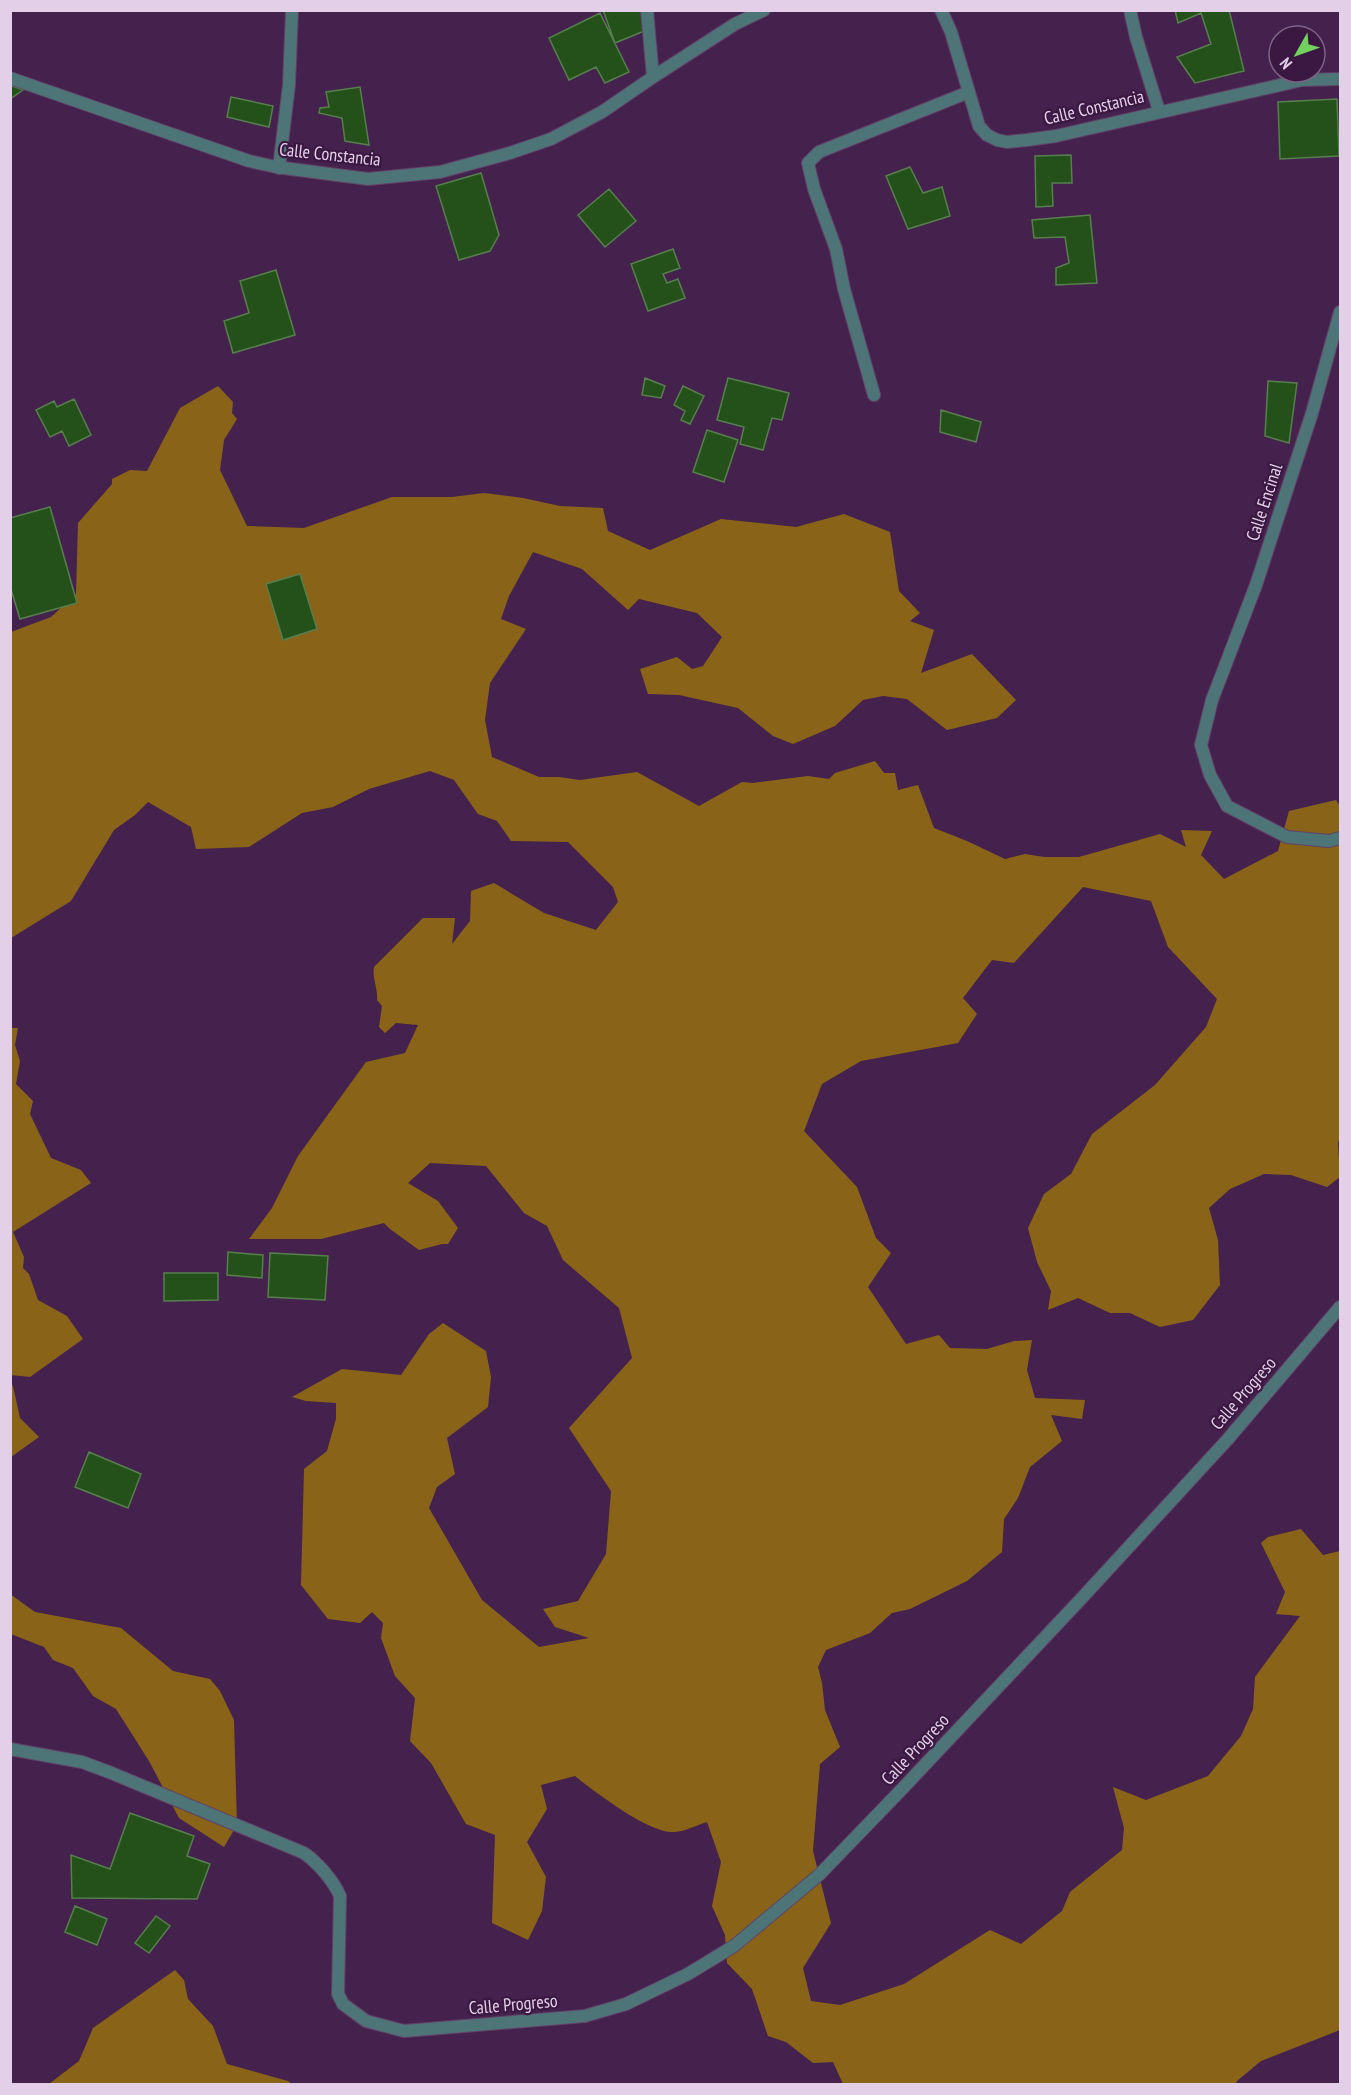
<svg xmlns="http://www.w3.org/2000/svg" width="1351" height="2095" font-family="'PT Sans Narrow',sans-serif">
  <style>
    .forest { fill: #896418 }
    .building { fill: #245119; stroke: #577f4e; stroke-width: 1.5 }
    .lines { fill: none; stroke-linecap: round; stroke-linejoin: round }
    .minor-casing { stroke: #624169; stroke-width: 14 }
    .minor { stroke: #4d7577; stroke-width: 12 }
    .labels { text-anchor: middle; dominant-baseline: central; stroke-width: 4.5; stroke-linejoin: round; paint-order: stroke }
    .street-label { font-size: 18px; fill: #e4cfe9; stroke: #3a1842 }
  </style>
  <rect width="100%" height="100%" fill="#45224d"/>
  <path class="forest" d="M218 386 233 402 232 413 237 419 224 440 220 470 247 526 304 528 392 497H452L484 493 523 498 560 506 603 508 608 531 650 550 721 519 796 527 844 514 890 532 899 591 920 613 910 621 934 630 921 673 972 654 1016 700 997 718 947 730 907 699 883 696 863 700 835 726 793 744 773 736 738 708 679 695 648 694 640 669 677 657 692 669 703 666 722 637 697 613 639 599 628 610 582 569 533 552 509 596 501 619 526 629 490 683 485 720 492 757 539 777H559L580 780 637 772 699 806 742 782 753 783 808 776 829 779 835 773 875 761 884 773H895L898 790 918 785 934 828 967 841 1005 859 1025 854 1044 857H1079L1160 834 1186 847 1181 830 1212 831 1201 855 1224 879 1278 851 1289 811 1336 800 1340 806V1137L1338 1143 1340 1177 1327 1187 1291 1175 1264 1174 1230 1189 1209 1208 1218 1240 1220 1285 1193 1320 1160 1327 1130 1313H1110L1078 1298 1048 1310 1051 1291 1037 1262 1028 1228 1044 1194 1071 1174 1092 1134 1155 1085 1206 1027 1217 999 1168 947 1151 901 1083 887 1014 963 992 960 963 998 977 1014 958 1043 861 1061 822 1084 804 1131 857 1187 876 1238 891 1253 868 1287 906 1344 939 1335 950 1348 987 1349 1014 1341 1032 1340 1027 1370 1035 1398 1085 1400 1082 1419 1051 1415 1062 1441 1030 1467 1018 1498 1004 1519 1002 1552 967 1581 910 1609 892 1613 870 1633 826 1650 818 1667 822 1683 825 1710 840 1747 820 1764 813 1851 831 1923 803 1968 811 2001 840 2005 904 1984 990 1930 1021 1944 1062 1911 1070 1892 1122 1850 1124 1828 1113 1787 1146 1800 1208 1776 1241 1736 1253 1709 1255 1677 1300 1616 1276 1614 1285 1592 1261 1543 1268 1537 1301 1529 1323 1555 1340 1551V2030L1261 2061 1237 2081 1236 2084H843L833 2062 813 2063 786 2042 768 2036 752 1989 727 1963 725 1935 712 1906 721 1862 707 1822C697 1825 682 1833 671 1832 646 1831 595 1792 575 1776L541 1785 547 1809 527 1842 546 1877 542 1911 528 1940 492 1923 495 1835 466 1824 431 1763 410 1741 415 1698 395 1676 381 1638 383 1623 372 1612 360 1623 328 1619 301 1585 304 1469 327 1451 336 1419V1403L306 1401 292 1397 342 1369 401 1375 429 1334 443 1323 486 1351 491 1377 488 1407 447 1438 455 1474 437 1487 429 1508 482 1600 539 1647 589 1638 555 1627 543 1609 578 1601 606 1554 611 1491 569 1428 632 1358 619 1308 563 1260 547 1226 524 1213 486 1166 430 1163 408 1183 438 1201 458 1228 448 1244H442L419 1250 390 1229 384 1223 321 1239H249L272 1208 298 1156 366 1062 405 1053 418 1025 396 1023 385 1033 379 1027 382 1006 377 1000C378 988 372 978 374 967L423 918H455L452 944 470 921 471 891 494 883 544 913 596 930 618 902 613 887 568 842 511 841 497 821 478 814 454 780 430 771 369 789 333 807 302 813 249 847 196 849 191 827 148 802 135 815 114 830 71 901 11 938V969V632L51 617 76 594 78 523 112 484V479L130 470 147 471 180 408Z
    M11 1028H18L15 1045 20 1061 16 1084 33 1101 30 1114 51 1158 81 1170 91 1183 13 1232 24 1257 23 1268 29 1274 38 1300 67 1316 83 1339 30 1377 11 1375Z
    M10 1383 13 1386 20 1418 39 1437 11 1457Z
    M10 1594 35 1612 121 1628 173 1671 210 1679 220 1691 234 1720 237 1825 224 1847 179 1818 149 1761 116 1709 93 1696 73 1668 53 1660 44 1647 11 1634Z
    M175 1970 184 1980 188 1999 213 2026 227 2064 288 2081 292 2084H49L79 2061 93 2028Z"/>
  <path class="building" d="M603 10H642L649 29 615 43Z
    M1175 10H1229L1244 71 1195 83 1177 57 1211 44 1201 13 1178 23Z
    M600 13 629 72 605 83 596 67 569 80 549 38Z
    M10 85 23 90 10 99Z
    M360 87 369 145 345 141 342 118 319 113 320 108 329 107 326 92Z
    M231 97 273 106 269 127 227 117Z
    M1337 99 1339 156 1280 159 1278 102Z
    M1071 155 1072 183H1052L1053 206 1036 207 1035 156Z
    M910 167 923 193 942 187 950 216 908 229 886 176Z
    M481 173 499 235 490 251 459 260 436 186Z
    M609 189 636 221 605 247 578 215Z
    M1090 215 1097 283 1056 285V268L1069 263 1065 237 1034 238 1032 220Z
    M673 249 680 268 663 274 667 283 678 279 685 298 648 311 631 264Z
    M276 270 295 335 233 353 224 321 249 313 240 281Z
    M645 378 665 386 661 398 642 395Z
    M728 378 789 393 782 420 772 418 763 450 740 444 744 427 717 420Z
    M1268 381 1297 383 1289 443 1265 436Z
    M683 386 704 396 690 424 681 420 685 411 674 405Z
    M74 399 91 435 69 446 62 431 50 437 36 410 54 401 57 407Z
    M941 410 981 422 976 442 940 432Z
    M707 430 738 440 724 482 693 472Z
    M50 507 77 603 20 619 10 586V518Z
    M300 574 317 629 283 640 266 584Z
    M228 1252 263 1255 262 1278 227 1275Z
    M270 1253 328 1256 325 1300 268 1297Z
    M164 1273H218V1300L164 1301Z
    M89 1452 141 1474 128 1508 75 1487Z
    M130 1813 194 1836 187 1856 210 1864 197 1899 72 1898 71 1855 110 1869Z
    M75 1906 107 1919 97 1945 65 1932Z
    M156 1916 170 1926 149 1953 135 1943Z"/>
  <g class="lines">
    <g class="minor-casing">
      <path id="minor" d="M647 10 653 77
        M941 10 951 32 979 126 987 135 997 140 1007 142 1027 140 1056 136 1302 80 1340 79
        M1130 10 1136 37 1159 111
        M10 78 249 161 276 167 368 179 440 172 510 153 551 139 602 112 653 77 735 24 764 10
        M279 168 289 85 292 10
        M1340 312 1312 413 1256 585 1212 700 1201 745 1210 775 1227 806 1287 837 1329 841 1340 838
        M874 395 844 289 836 249 814 189 808 163 819 152 969 92
        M10 1749 82 1762 109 1772 304 1853C318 1863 333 1880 340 1896L338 1994 343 2004 366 2021 404 2031 585 2016 626 2004 688 1974 734 1946 819 1875 903 1788 1080 1600 1228 1439 1340 1307"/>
    </g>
    <use href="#minor" class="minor"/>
  </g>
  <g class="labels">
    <g class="street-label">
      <text transform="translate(1094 107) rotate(-13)">Calle Constancia</text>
      <text transform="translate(330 154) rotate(6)">Calle Constancia</text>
      <text transform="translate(1264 502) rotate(-72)">Calle Encinal</text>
      <text transform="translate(1243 1393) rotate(-49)">Calle Progreso</text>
      <text transform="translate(915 1749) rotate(-47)">Calle Progreso</text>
      <text transform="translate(513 2004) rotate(-5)">Calle Progreso</text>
    </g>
  </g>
  <rect width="1351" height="2095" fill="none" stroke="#e4cfe9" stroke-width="24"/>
  <g transform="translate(1297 54) rotate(230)"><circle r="28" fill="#3a1842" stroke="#7e6185" stroke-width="1.5"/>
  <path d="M0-4.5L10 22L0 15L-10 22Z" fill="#73d25d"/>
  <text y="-9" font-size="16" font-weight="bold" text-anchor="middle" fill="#e4cfe9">N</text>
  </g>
</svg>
